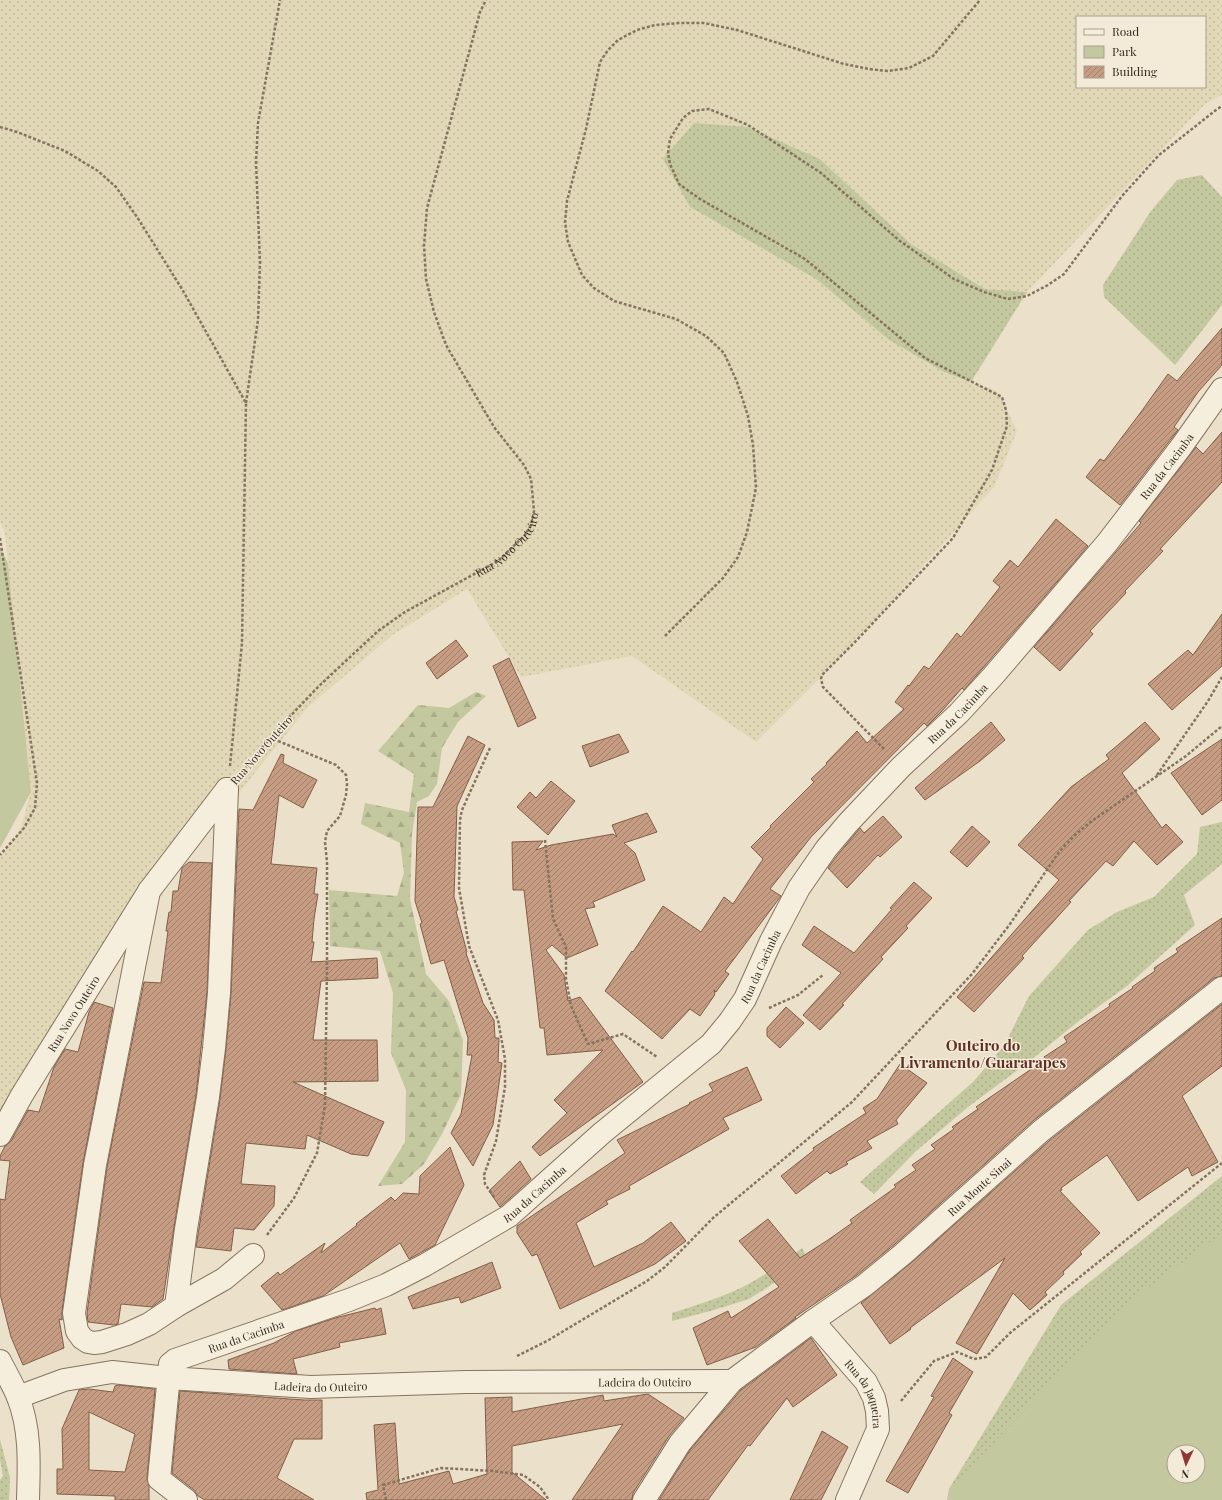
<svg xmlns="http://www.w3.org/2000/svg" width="1222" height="1500" font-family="'Playfair Display',serif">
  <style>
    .farmland { fill: url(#farmland-dots); fill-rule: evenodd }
    .grass { fill: url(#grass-dots); fill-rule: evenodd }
    .forest { fill: url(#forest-firs) }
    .green { fill: #c4c89e; fill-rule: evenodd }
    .building { fill: url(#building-hatch); stroke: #835e47; fill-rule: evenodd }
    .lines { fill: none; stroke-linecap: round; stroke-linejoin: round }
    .street-casing { stroke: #86735f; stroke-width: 24 }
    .path { stroke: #86735f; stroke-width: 2.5; stroke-dasharray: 3 2; stroke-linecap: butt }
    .street { stroke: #f6eedc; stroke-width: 22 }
    .labels { text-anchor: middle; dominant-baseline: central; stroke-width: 3; stroke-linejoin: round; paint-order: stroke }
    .street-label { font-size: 11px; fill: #382c22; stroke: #f3ebd8 }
    .district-label { font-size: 15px; font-weight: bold; fill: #613025; stroke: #f3ebd8 }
  </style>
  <defs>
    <pattern id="farmland-dots" width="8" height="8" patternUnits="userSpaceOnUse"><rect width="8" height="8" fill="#e0d8b7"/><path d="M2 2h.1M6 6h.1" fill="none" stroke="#c1ba9d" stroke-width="1.8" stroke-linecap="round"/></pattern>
    <pattern id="grass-dots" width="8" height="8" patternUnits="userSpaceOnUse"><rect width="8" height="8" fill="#c4c89e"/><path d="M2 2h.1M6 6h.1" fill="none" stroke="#a9ac88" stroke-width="1.8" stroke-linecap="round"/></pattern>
    <pattern id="forest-firs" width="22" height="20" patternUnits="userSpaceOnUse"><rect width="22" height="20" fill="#c4c89e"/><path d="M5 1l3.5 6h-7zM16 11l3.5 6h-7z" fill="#a9ac88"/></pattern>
    <pattern id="building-hatch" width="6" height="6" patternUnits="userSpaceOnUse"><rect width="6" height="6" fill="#c69d83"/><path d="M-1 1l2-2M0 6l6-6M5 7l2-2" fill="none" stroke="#a2806b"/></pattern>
  </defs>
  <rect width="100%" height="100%" fill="#ebe0c9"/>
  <path class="farmland" d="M0 0H1222V95L1205 104 1027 292 985 289 911 244 820 159 764 134 690 207 816 279 889 340 944 372 997 391 1017 431 994 487 844 654 756 742 632 656 521 677 467 589 394 634 308 707 142 913 0 1134V857L20 831 31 792 5 533 0 521ZM1077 17H1205V87H1077Z"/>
  <path class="grass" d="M694 123 748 127 820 159 911 244 985 289 1027 292 971 382 944 372 889 340 816 279 690 207 663 159Z
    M1202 175 1222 197V305L1175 365 1104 297 1103 285 1151 211 1177 180Z
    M1222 822V864L1184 895 1195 925 1127 986 1080 1020 1031 1060 968 1107 915 1152 874 1194 860 1182 973 1082 1004 1046 1029 996 1088 930 1117 912 1154 897 1197 854 1200 827Z
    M1222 1176V1500H947L949 1489 1061 1305ZM1174 1452H1198V1476H1174Z
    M802 1248 809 1261 749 1299 714 1310 672 1321V1313C693 1306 714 1300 734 1291 759 1280 780 1264 802 1248Z
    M0 1439 10 1478 9 1500H0V1480L3 1476 0 1459Z"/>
  <path class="forest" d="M476 692 486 696 458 722 442 748 437 784 429 796 417 802 412 834 410 899 426 974 449 1001 463 1040 461 1094 442 1134 424 1164 402 1184 378 1186 405 1142 406 1090 391 1053 393 993 380 951 330 946 329 890 397 896 404 873 400 843 361 824 365 803 409 812 414 774 378 751 418 705 449 708Z"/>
  <path class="green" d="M0 547 8 563 31 792 0 848Z
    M1222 1233V1500H949V1489L1130 1301ZM1174 1452H1198V1476H1174Z"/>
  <path class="building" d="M1222 328V365L1198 392 1174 427 1178 430 1120 505 1086 477 1100 459 1104 461 1141 412 1168 374 1177 381Z
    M1222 432V482L1160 549 1163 551 1125 591 1126 593 1090 631 1093 634 1060 671 1034 647 1141 523 1139 521 1196 447 1203 454Z
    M1056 519 1088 546 964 690 962 688 942 711 927 726 924 723 811 837 770 889 781 896 725 971 729 974 716 992 714 990 715 993 714 996 700 1016 690 1009 662 1039 605 991 632 951 633 952 663 906 701 932 724 897 733 904 763 859 751 847 771 827 770 826 814 782 811 779 827 764 826 763 857 731 867 743 904 709 895 702 908 685 909 686 924 666 929 669 957 633 961 637 1000 587 993 581 1010 560 1018 567Z
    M1222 614V666L1172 710 1148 684 1188 650 1193 655Z
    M456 640 468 656 437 679 426 663Z
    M509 658 536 718 518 727 493 666Z
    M991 722 1005 740 980 761 925 800 915 788Z
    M1145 722 1160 739 1122 773 1162 828 1166 824 1183 842 1157 865 1134 841 1113 866 1106 861 1069 901 1071 902 1022 956 1024 958 974 1012 957 997 1059 880 1018 845 1071 787 1109 759 1106 755Z
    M619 734 629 752 590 767 582 746Z
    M468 736 485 745 457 806 454 897 458 910 456 911 467 952 466 953 483 1003 494 1020 495 1038H499L498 1062 502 1063 493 1125 473 1166 451 1133 461 1114 472 1055H467L468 1038 444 960 431 964 420 924 422 923 415 901 418 807H433Z
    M1222 739V800L1202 815 1171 773Z
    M281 754 284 755 283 763 317 780 303 808 279 795 271 864 317 868 314 894H318L314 919 312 942H314L311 962 377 958 378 978 321 981 313 1040H377L378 1081 293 1082 384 1122 368 1156 351 1154 307 1135 305 1149 246 1143 241 1184 275 1186 274 1206 254 1230 234 1228 231 1251 196 1247 220 1099 226 1049 231 994 239 809 253 810Z
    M551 781 575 801 548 835 517 807 530 792 536 798Z
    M647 813 657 832 624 843 635 853 645 880 593 902 595 907 585 909 598 945 567 958 552 945 546 950 564 975 568 1001 580 997 643 1082 540 1156 532 1147 567 1113 554 1100 603 1050 547 1055 544 1028H540L524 890H513L512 842 543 841 536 850 551 845 613 834 617 837 612 825Z
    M883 816 902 837 880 857 878 855 847 888 828 868 836 857 860 828 864 833Z
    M972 826 990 842 967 867 950 852Z
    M189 862 212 863 207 992 196 1095 174 1227 163 1299 152 1307 121 1304 118 1324 114 1325 88 1322 87 1313 107 1167 144 982 161 983 168 931H166L169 912H171L173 891H178L182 868Z
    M914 882 932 898 906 926 908 928 881 957 883 959 842 1004 844 1005 820 1030 803 1015 841 973 802 945 814 926 854 953 892 909 890 908Z
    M1222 918V976L1214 978 1033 1121 895 1244 857 1275 795 1317 796 1318 756 1347 707 1365 693 1328 728 1311 731 1318 779 1287 739 1241 768 1219 800 1258 828 1240 852 1223 850 1220 896 1187 894 1185 916 1170 912 1165 935 1149 931 1145 954 1129 952 1127 978 1109 976 1107 1046 1059 1044 1057 1067 1042 1064 1037 1110 1006 1109 1004 1133 988 1132 987 1155 971 1154 968 1178 952 1176 949Z
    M94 1002 113 1008 83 1163 62 1311V1320L59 1319 64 1348 23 1365 11 1337 0 1294V1199L5 1200 10 1161 0 1160V1156L5 1146 11 1141 28 1110 39 1112 54 1067 65 1049 78 1052 89 1012Z
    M1222 1004V1066L1182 1096 1218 1162 1192 1176 1188 1167 1138 1201 1107 1155 1061 1188 1062 1190 1060 1191 1100 1233 1080 1252 1082 1254 1063 1272 1064 1274 1045 1292 1047 1295 1030 1310 1013 1293 977 1354 956 1343 1005 1258 910 1328 911 1329 890 1344 861 1303 911 1263 1049 1141Z
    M786 1007 804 1023 780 1048 767 1036V1028Z
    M900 1064 927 1083 896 1120 898 1124 867 1141 872 1148 846 1162 848 1164 830 1174 827 1171 796 1194 781 1176 814 1150 813 1148 866 1113 863 1108 877 1099Z
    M747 1067 762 1100 723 1118 729 1129 629 1186 630 1189 606 1201 608 1204 576 1223 594 1267 643 1243 671 1222 686 1241 655 1264 560 1309 537 1254 532 1256 517 1233V1226L625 1153 617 1140 690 1104 689 1103 713 1091 709 1084Z
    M450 1147 464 1185 435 1245 409 1259 400 1243 323 1296 282 1310 261 1286 278 1272 280 1275 325 1243 321 1253 357 1225 356 1224 391 1197 395 1201 403 1193 419 1194 420 1176Z
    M520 1161 531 1179 500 1207 489 1191Z
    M492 1262 501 1288 461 1303 459 1297 413 1309 408 1297Z
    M375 1308 376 1310 381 1308 386 1334 339 1343 340 1347 293 1359 297 1374 229 1369 228 1360 274 1343 296 1331 335 1318Z
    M811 1338 837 1375 793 1407 787 1398 750 1446 748 1445 708 1500H659L690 1450 741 1390Z
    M953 1358 973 1372 949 1413 952 1415 908 1493 886 1481 934 1397 931 1396Z
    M119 1385 155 1389 147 1478 149 1486V1500H115V1496L57 1494V1469H63L62 1429 79 1390 89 1389 113 1392 115 1386ZM89 1412 135 1434 125 1472 89 1470Z
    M180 1391 304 1400H322V1439H294L277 1478 314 1500H205L198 1496 194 1490 172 1473Z
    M648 1394 684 1418 669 1436 633 1493 632 1500H572L623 1424 512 1446V1472L546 1500H367L366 1493 378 1490 374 1425 395 1423 399 1484 449 1471 453 1484 487 1474 485 1398 512 1397V1412L603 1395 604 1401Z
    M822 1431 848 1447 821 1500H790Z"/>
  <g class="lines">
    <g class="street-casing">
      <g id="street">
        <path d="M149 891 95 1165 74 1313 77 1331 82 1338 88 1342 94 1343 102 1342 127 1334 149 1324 176 1306 224 1279 253 1255"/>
        <path id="s2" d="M0 1135 22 1095 149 891 227 789"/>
        <path d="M176 1306 186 1229 208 1097 214 1048 219 993 227 789"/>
        <path id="s3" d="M813 1321 866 1382 874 1398 877 1411 878 1429 847 1500"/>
        <path d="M0 1361C6 1373 13 1385 18 1397 31 1430 29 1465 28 1500"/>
        <path id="s4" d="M18 1397 64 1380 112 1372 168 1378 311 1387 466 1382 732 1381"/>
        <path id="s5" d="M186 1500 159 1479 170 1364 175 1360 349 1300 386 1285 425 1265 509 1216 602 1133 711 1044 730 1021 745 999 771 941 799 888 826 849 848 823 901 767 959 713 993 676 1107 543 1181 447 1222 389"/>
        <path id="s6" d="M644 1500 680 1443 732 1381 813 1321 865 1285 903 1254 1041 1131 1222 988"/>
      </g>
    </g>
    <g class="path">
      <path d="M0 127 17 132 65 151 98 171 116 187 137 217 182 289 246 403 242 643 230 766"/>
      <path d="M246 403 258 320 260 263 256 162 258 123 280 0"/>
      <path d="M0 538 37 783 35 808 24 828 0 855"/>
      <path d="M665 636 723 578 738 557 747 532 756 488 753 445 748 416 737 382 724 353 706 336 676 319 614 301 594 288 582 275 568 242 565 222 567 201 586 129 600 62 608 50 618 40 637 30 655 25 679 23H704L737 30 844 64 869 69 888 71 909 68 933 56 980 0"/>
      <path d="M490 748 462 810 460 820 459 888 469 946 498 1020 505 1059V1087L496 1141 484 1175 485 1184 494 1197"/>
      <path d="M884 749 823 687 821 679 822 675 855 642 953 538 992 470 1007 426 1006 410 1002 397 925 358 805 259 700 199 679 184 670 164 668 153 670 139 683 118 692 111 709 109 748 125 821 173 900 241 954 279 984 292 1008 299 1027 296 1048 285 1064 274 1122 196 1159 155 1216 110 1222 106"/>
      <path id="s1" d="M243 771 276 731 319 686 378 631 405 612 498 561 525 535 531 525 534 511 531 479 524 465 494 427 446 345 434 312 426 279 424 246 427 208 480 12 486 0"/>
      <path d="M1157 775 1208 701 1222 677"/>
      <path d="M545 840 553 919 566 947V979L571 1006 588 1044 623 1034 657 1057"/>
      <path d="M769 1008 798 995 823 975"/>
      <path d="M267 1235 294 1198 317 1153 325 1105 327 968V862L325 842 327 831 340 816 346 795 347 784 346 775 336 765 271 738"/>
      <path d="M517 1356 547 1341 647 1281 665 1267 713 1218 852 1102 972 974 1010 924 1059 852 1075 835 1089 823 1186 756 1222 726"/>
      <path d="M901 1401 934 1361 957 1352 974 1359 986 1357 1010 1333 1222 1163"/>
      <path d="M386 1500 383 1485 441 1468 493 1471 523 1475 540 1487 549 1500"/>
    </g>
    <use href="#street" class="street"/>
  </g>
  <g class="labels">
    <g class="street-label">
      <text stroke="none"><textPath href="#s5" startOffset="1527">Rua da Cacimba</textPath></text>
      <text stroke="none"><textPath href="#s1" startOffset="352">Rua Novo Outeiro</textPath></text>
      <text stroke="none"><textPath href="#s5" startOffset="1203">Rua da Cacimba</textPath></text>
      <text transform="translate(261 750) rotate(-49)">Rua Novo Outeiro</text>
      <text stroke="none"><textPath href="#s5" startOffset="879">Rua da Cacimba</textPath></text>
      <text stroke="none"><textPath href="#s2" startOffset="142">Rua Novo Outeiro</textPath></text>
      <text stroke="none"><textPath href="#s6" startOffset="463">Rua Monte Sinai</textPath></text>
      <text stroke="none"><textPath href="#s5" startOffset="555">Rua da Cacimba</textPath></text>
      <text stroke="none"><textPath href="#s5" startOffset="231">Rua da Cacimba</textPath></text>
      <text stroke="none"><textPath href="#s4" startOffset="631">Ladeira do Outeiro</textPath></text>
      <text stroke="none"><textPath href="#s4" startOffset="307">Ladeira do Outeiro</textPath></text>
      <text stroke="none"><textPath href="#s3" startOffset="91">Rua da Jaqueira</textPath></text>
    </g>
    <g class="district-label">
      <text x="983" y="1045">Outeiro do<tspan x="983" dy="17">Livramento/Guararapes</tspan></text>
    </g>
  </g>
  <rect x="1076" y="16" width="130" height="72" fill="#f3ebd8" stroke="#a89f8f"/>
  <rect x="1084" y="29" width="20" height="6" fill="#f6eedc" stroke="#a89f8f"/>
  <text x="1112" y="36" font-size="12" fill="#382c22">Road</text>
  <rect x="1084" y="46" width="20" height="12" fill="#c4c89e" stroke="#a89f8f"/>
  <text x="1112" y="56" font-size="12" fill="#382c22">Park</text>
  <rect x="1084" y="66" width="20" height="12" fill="url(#building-hatch)" stroke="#a89f8f"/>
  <text x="1112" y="76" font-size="12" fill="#382c22">Building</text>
  <g transform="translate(1186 1464) rotate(184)"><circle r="19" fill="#f3ebd8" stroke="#a89f8f"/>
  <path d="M0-3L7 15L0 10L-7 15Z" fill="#903538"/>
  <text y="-6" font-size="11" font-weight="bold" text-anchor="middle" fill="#382c22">N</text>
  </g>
</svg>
